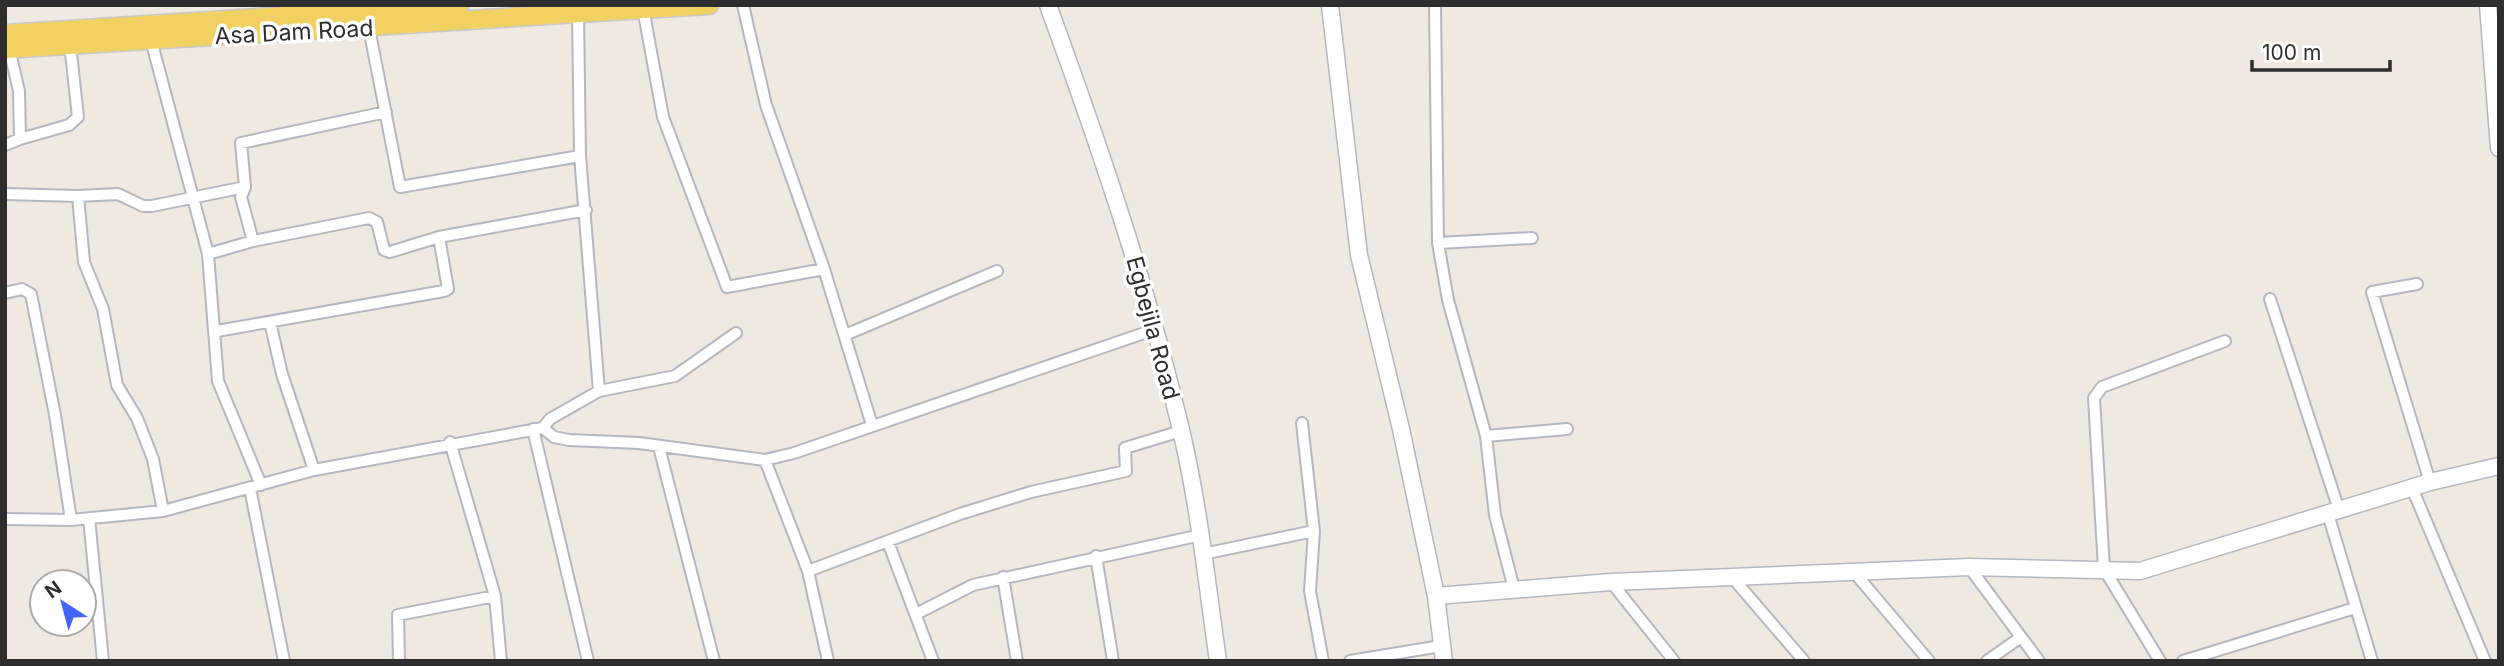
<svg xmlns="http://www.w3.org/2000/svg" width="2504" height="666" font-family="Inter,sans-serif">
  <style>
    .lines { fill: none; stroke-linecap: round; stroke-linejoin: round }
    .street-casing { stroke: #b4b7c1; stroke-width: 14 }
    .secondary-casing { stroke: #b4b7c1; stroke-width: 19 }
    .primary-casing { stroke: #c9c9c9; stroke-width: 21 }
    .street { stroke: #fff; stroke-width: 10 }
    .secondary { stroke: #fff; stroke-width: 16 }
    .primary { stroke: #f2d163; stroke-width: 18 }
    .labels { text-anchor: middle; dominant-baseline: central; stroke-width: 7; stroke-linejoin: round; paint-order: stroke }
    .street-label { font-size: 23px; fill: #2e2e2e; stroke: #fff }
  </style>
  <rect width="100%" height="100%" fill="#efe9e1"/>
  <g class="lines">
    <g class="street-casing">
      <path id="street" d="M743 5 766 105 824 269 872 425
        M1435 5 1438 243 1448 300 1486 436 1495 515 1514 589
        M643 8 663 117 727 287 824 269
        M369 28 400 187 580 156
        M151 40 208 254 218 381 261 485
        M20 139 69 125 78 117 70 44
        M5 145 20 139 19 91 9 48
        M5 194 78 196 118 194 143 206H152L245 187
        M78 196 84 262 103 309 117 385 137 418 153 459 163 511
        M253 241 241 197 245 187 241 143 386 112
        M1438 243 1532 238
        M208 254 253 241 369 218 377 222 384 250 390 252 439 237 586 210
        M2417 284 2372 292 2430 482
        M5 293 22 289 31 294 55 415 71 520
        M2270 299 2339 510
        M270 322 282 374 314 470
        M217 331 444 291 448 289 439 237
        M845 335 997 271
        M599 391 675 376 736 333
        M1302 423 1314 531 1310 591 1323 661
        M543 428 550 419 599 391 580 156 578 14
        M533 429 588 661
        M1486 436 1567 429
        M450 442 495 596 501 661
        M659 447 714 661
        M765 460 808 571 828 661
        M250 488 284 661
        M2412 488 2485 661
        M2328 514 2372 661
        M89 518 103 661
        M5 519 71 520 163 511 314 470 543 428 554 437 569 440 639 443 765 460 794 453 1153 330
        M888 542 933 661
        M1203 554 1314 531
        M1096 556 1113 661
        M1969 567 2039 661
        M808 571 960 514 1031 492 1126 471 1125 448 1181 431
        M1854 572 1929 661
        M1003 577 1017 661
        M1732 577 1804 661
        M1611 582 1674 661
        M916 614 973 585 1201 535
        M399 661 398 615 495 596
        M1350 661 1441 646
        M1987 661 2021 637
        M2160 661 2104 569 2094 398 2102 387 2225 341
        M2183 661 2355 608"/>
    </g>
    <g class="secondary-casing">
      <path id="secondary" d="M1048 5C1099 145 1147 285 1181 430 1199 506 1207 584 1218 661
        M1330 5 1359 255 1401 429 1436 596 1444 661
        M2488 5 2499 148
        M1436 596 1611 582 1969 567 2140 571 2430 482 2499 466"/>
    </g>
    <g class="primary-casing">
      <path id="primary" d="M5 34 459 5
        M5 49 709 5"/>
    </g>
    <use href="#street" class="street"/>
    <use href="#secondary" class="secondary"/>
    <use href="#primary" class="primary"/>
  </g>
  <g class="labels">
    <g class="street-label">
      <text transform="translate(294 32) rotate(-3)">Asa Dam Road</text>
      <text transform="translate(1153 328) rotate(75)">Egbejila Road</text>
    </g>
  </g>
  <rect width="2504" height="666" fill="none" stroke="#2e2e2e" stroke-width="14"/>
  <g transform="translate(63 603) rotate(324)"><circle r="33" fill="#ffffff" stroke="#ababab" stroke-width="2"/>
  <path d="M0-5L12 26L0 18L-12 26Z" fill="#4264fb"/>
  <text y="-10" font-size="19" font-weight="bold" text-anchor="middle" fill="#2e2e2e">N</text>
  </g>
  <path d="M2252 60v10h138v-10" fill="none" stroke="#2e2e2e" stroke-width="3.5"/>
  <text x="2262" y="60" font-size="21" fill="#2e2e2e" stroke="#ffffff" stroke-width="5" paint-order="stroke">100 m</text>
</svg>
